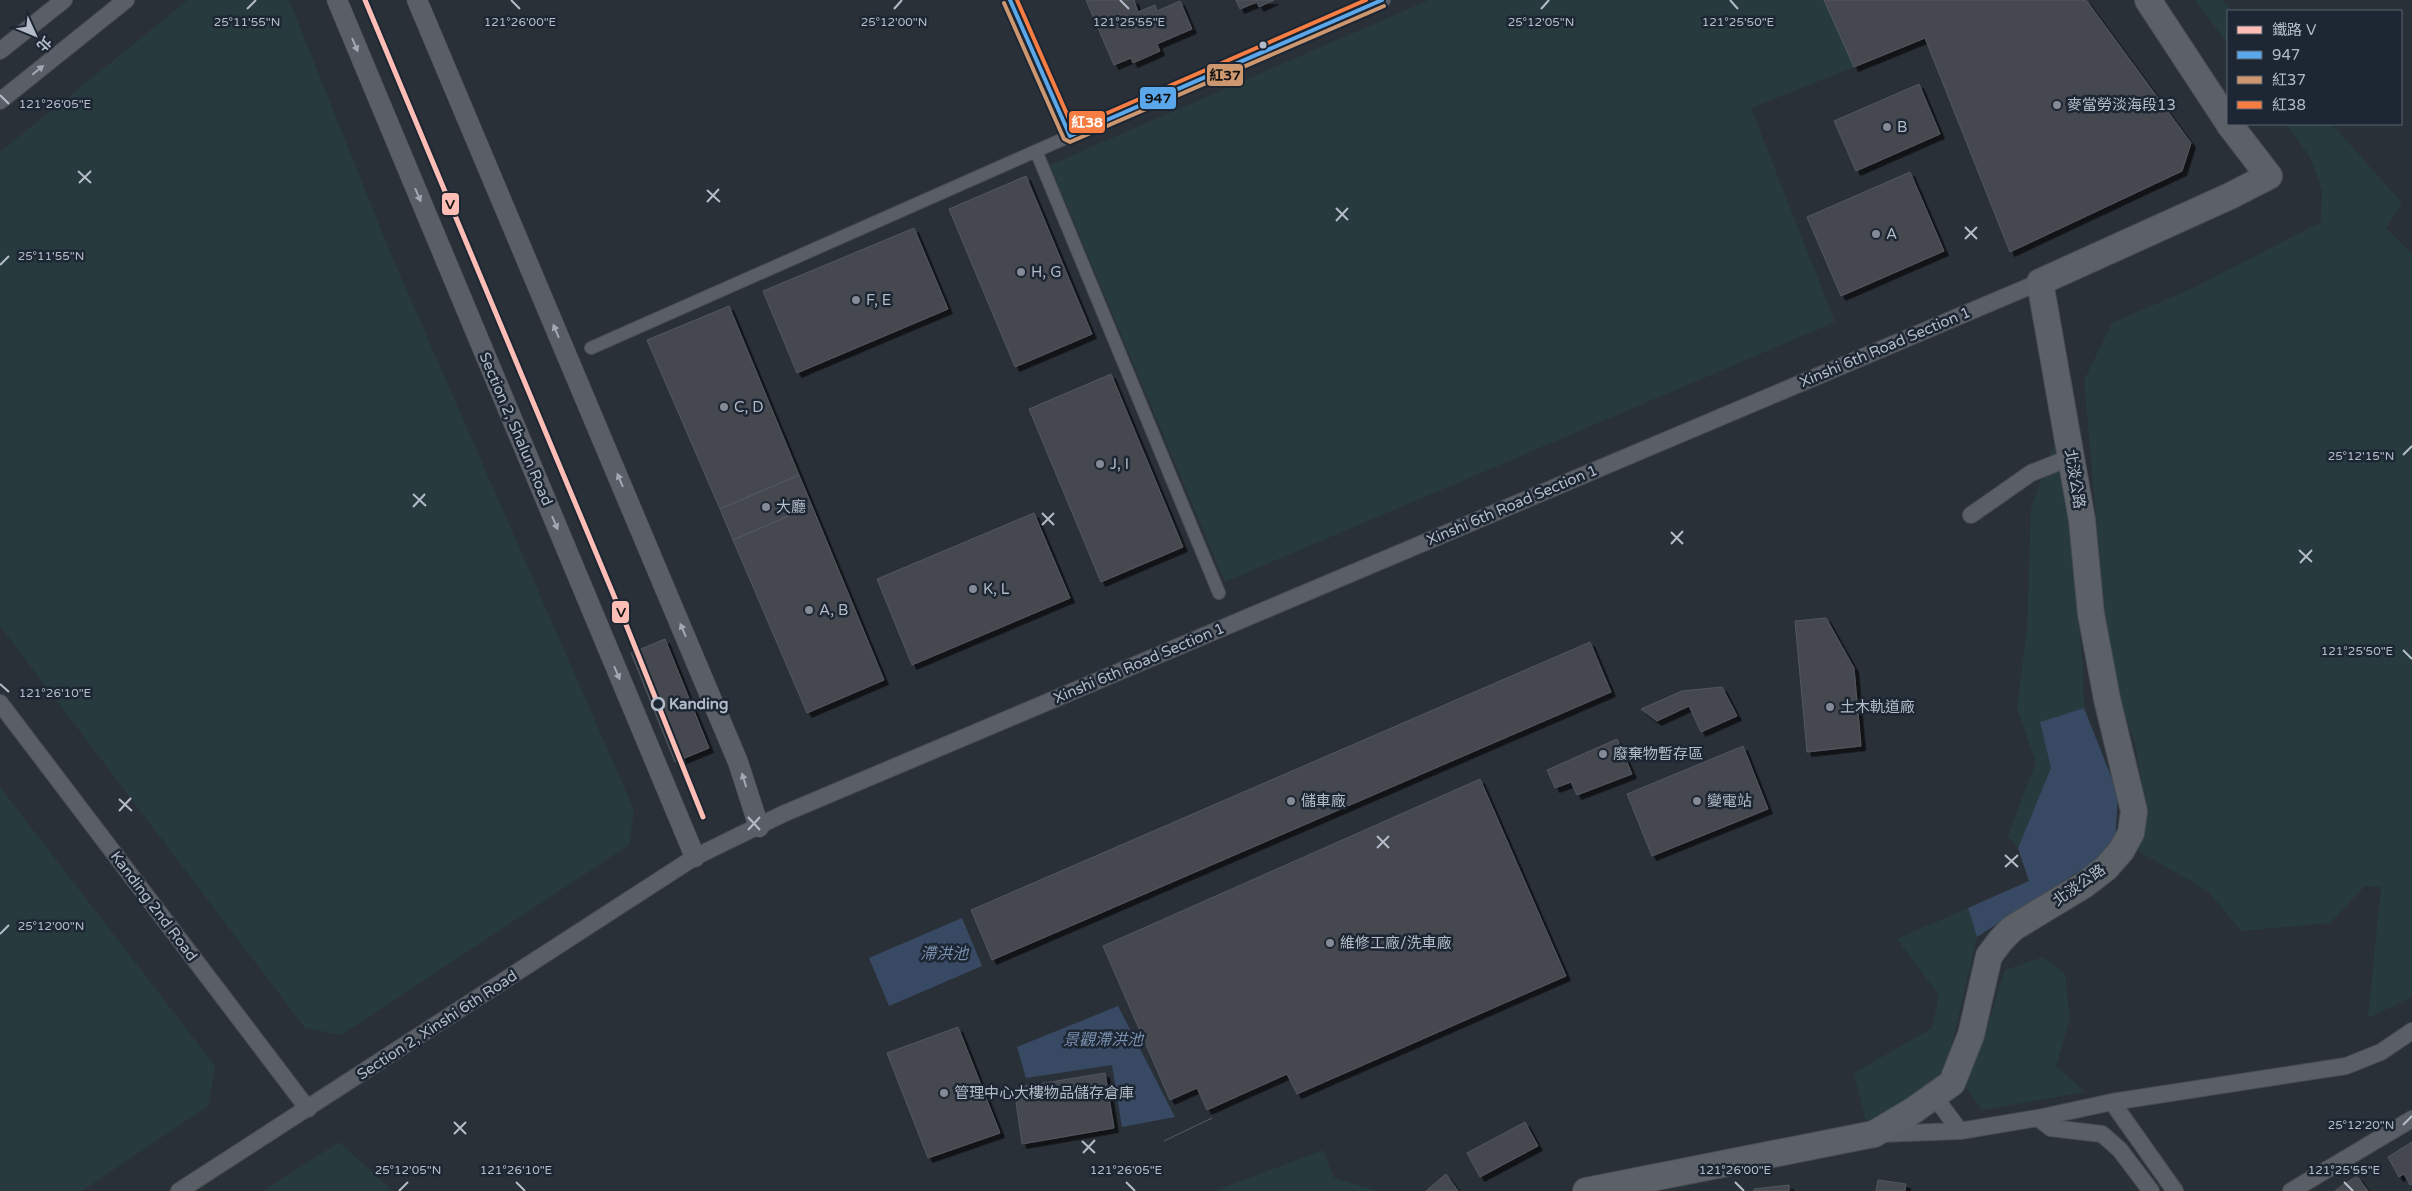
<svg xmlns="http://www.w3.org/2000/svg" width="2412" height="1191" font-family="'Varela Round','Noto Sans TC',sans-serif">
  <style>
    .green { fill: #273a3e }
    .water { fill: #384963 }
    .building { fill: #444950; stroke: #52575f; filter: url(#shadow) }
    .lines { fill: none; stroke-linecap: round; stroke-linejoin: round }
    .pedestrian-casing { stroke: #484c53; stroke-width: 14 }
    .minor-casing { stroke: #484c53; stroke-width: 18 }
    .tertiary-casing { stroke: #484c53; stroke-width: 21 }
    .primary-casing { stroke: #484c55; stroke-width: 28 }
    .pedestrian { stroke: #5a5e66; stroke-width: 12 }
    .minor { stroke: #5a5e66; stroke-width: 16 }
    .tertiary { stroke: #5a5e66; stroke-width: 20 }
    .primary { stroke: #5c6168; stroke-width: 26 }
    .tram { stroke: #595d64; stroke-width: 1 }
    .bus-1-casing { stroke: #1d2633; stroke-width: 8 }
    .bus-2-casing { stroke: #1d2633; stroke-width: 8 }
    .bus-3-casing { stroke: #1d2633; stroke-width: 8 }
    .bus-1 { stroke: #5aa8eb; stroke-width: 4 }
    .bus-2 { stroke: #cd976f; stroke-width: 4 }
    .bus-3 { stroke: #f77d43; stroke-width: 4 }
    .rail-1-casing { stroke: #1d2633; stroke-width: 9 }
    .rail-1 { stroke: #febeb5; stroke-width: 5 }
    .oneway { fill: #a2a9b5 }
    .ticks { fill: none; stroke: #b4bcc9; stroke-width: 2 }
    .bus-dot { fill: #b4bcc9; stroke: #1d2633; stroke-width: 2 }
    .poi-dot { fill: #848b96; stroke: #1d2633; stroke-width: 2 }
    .stop-dot { fill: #1d2633; stroke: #b4bcc9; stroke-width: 2.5 }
    .labels { text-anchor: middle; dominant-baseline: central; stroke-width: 5; stroke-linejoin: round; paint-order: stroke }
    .poi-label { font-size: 15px; fill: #b4bcc9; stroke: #1d2633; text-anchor: start }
    .street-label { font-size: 15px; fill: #b4bcc9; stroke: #1d2633 }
    .stop-label { font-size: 15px; font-weight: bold; fill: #b4bcc9; stroke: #1d2633; text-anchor: start }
    .water-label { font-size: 16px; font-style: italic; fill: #7c92b1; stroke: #1d2633 }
    .ticks-label { font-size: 12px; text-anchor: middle; fill: #b4bcc9; stroke: #1d2633; stroke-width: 5; stroke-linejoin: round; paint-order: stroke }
    .line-badge { stroke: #1d2633; stroke-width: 2 }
    .badge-label { font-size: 14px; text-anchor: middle; font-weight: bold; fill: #fff }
    .pale-badge-label { font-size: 14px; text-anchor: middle; font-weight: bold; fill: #111 }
  </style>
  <defs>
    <filter id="shadow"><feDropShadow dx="4.5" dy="4.5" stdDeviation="0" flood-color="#0009"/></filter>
  </defs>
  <rect width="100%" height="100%" fill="#2a3038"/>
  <path class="green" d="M188 0H289L390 252 634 810 629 845 341 1035 305 1028 0 626V152Z
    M1429 0H1824L1854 67 1751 108 1835 322 1225 582 1050 165Z
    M2195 0H2222L2233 11H2228V44Z
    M2286 124H2332L2402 203 2386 228 2412 254V997L2368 1018 2381 887 2365 886 2330 923 2241 931 2208 891 2138 851 2143 789 2134 740 2116 693 2106 629 2084 380 2112 323 2195 287 2321 222 2322 190 2310 157Z
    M2054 444 2069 505 2083 670 2084 708 2040 722 2051 768 2018 848 2008 836 2036 762 2017 708 2027 629 2031 508Z
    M0 787 215 1066 208 1106 82 1191H0Z
    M1968 908 1977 937 1948 1061 1932 1088 1867 1125 1854 1073 1932 1028 1939 995 1897 939Z
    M2043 957 2065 974 2070 1018 2056 1066 2085 1092 1982 1110 1966 1087 1982 1043 2005 970Z
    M339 1142 393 1191H263Z
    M1323 1150 1334 1178 1378 1191H1215Z"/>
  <path class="water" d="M2084 708 2118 794 2115 841 2107 853 1977 937 1968 908 2029 881 2018 848 2051 768 2040 722Z
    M962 918 982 966 889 1006 869 958Z
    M1118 1006 1175 1117 1122 1127 1112 1065 1026 1078 1017 1047Z"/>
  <path class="building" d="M1086 0H1134L1138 12 1155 5 1157 11 1180 1 1192 29 1157 44 1160 51 1133 63 1131 58 1114 65Z
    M1236 0H1274L1259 7 1257 2 1240 9Z
    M1824 0H2086L2191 143 2182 171 2010 252 1925 38 1854 67Z
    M1919 84 1940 134 1856 171 1834 121Z
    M1910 172 1944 251 1841 296 1807 217Z
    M1026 176 1092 334 1015 367 949 209Z
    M914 228 948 309 797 373 763 291Z
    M729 306 799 475 720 509 647 340Z
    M1111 374 1183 547 1101 582 1029 409Z
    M799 475 812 506 733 540 720 509Z
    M812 506 884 680 807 713 733 540Z
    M1034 513 1070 598 912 665 877 579Z
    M1826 618 1854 668 1861 746 1807 752 1795 621Z
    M665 639 709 748 675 762 631 653Z
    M1590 642 1611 692 992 960 971 910Z
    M1722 687 1737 716 1701 732 1689 706 1657 721 1641 709 1682 691Z
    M1617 739 1632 774 1577 795 1571 782 1555 788 1547 770Z
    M1743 746 1768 809 1652 856 1627 794Z
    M1480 779 1566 976 1297 1094 1287 1074 1207 1110 1197 1088 1170 1100 1103 946Z
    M958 1027 1000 1133 928 1158 887 1053Z
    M1105 1073 1114 1128 1022 1144 1014 1088Z
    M1525 1122 1538 1146 1480 1177 1467 1153Z
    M2412 1142V1184L2410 1185 2404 1174 2399 1177 2388 1157Z
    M1446 1174 1458 1191H1426Z
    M2357 1176 2368 1191H2335L2343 1185Z
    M1878 1180 1906 1184 1905 1191H1876Z
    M1789 1185V1191H1754V1189Z"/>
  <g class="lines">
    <g class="pedestrian-casing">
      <path id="pedestrian" d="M1036 151 1219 593
        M591 348 1070 136"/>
    </g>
    <g class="minor-casing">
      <path id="minor" d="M1010 0 1070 136 1382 0
        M0 51 64 0
        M0 101 126 0
        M1971 515 2031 473 2072 457
        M0 703 308 1109
        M1934 1096 1960 1131
        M2112 1102 2175 1191
        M2038 1118 2051 1128 2102 1134 2120 1150 2151 1191
        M1879 1134 1960 1131 2038 1118 2112 1102 2346 1066 2381 1052 2412 1031
        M179 1191 695 857 783 814 2040 282
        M2291 1191 2412 1119"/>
    </g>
    <g class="tertiary-casing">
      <path id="tertiary" d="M337 0 695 857
        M417 0 738 762 759 827"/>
    </g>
    <g class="primary-casing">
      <path id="primary" d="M2148 0 2228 122
        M1586 1191 1874 1134 1914 1110 1952 1083 1971 1035 1989 956 2001 940 2013 928 2084 885 2106 868 2121 851 2131 833 2134 811 2107 699 2091 614 2082 520 2040 282 2230 196 2269 176 2229 124"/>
    </g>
    <use href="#pedestrian" class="pedestrian"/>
    <use href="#minor" class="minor"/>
    <use href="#tertiary" class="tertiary"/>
    <use href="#primary" class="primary"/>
    <path class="tram" d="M1164 1141 1212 1118"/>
    <g class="bus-1-casing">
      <path id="bus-1" d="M1010 0 1070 136 1382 0"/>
    </g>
    <g class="bus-2-casing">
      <path id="bus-2" d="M1004 3 1064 139 1070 142 1384 6"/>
    </g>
    <g class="bus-3-casing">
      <path id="bus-3" d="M1017 0 1073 128 1366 0"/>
    </g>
    <use href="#bus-1" class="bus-1"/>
    <use href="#bus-2" class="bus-2"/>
    <use href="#bus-3" class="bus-3"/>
    <g class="rail-1-casing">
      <path id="rail-1" d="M365 0 627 627 703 817"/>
    </g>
    <use href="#rail-1" class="rail-1"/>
  </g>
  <defs><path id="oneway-solid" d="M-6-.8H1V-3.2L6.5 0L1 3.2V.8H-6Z" transform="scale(1.25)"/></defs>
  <g class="oneway">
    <use href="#oneway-solid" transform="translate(355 45) rotate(67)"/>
    <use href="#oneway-solid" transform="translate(38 70) rotate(-39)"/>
    <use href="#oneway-solid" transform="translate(418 195) rotate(67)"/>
    <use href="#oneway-solid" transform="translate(556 331) rotate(-113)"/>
    <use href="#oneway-solid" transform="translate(620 480) rotate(-113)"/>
    <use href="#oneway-solid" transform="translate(555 523) rotate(67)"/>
    <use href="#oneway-solid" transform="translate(683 630) rotate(-113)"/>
    <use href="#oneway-solid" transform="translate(617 673) rotate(67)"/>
    <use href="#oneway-solid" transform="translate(744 780) rotate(-107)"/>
  </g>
  <path class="ticks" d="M511 0 520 9M1120 0 1129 9M1730 0 1738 9M247 9 256 0M894 9 902 0M1541 9 1549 0M0 95 9 104M78 171 91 183M79 183 91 171M707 190 720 202M707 202 719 189M1336 208 1348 220M1336 221 1348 208M1965 227 1977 239M1965 239 1977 227M0 265 9 256M2403 455 2412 446M413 494 426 506M413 507 425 494M1042 513 1054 525M1042 525 1054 513M1671 532 1683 544M1671 544 1683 531M2299 550 2312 562M2300 563 2312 550M2403 650 2412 659M0 684 9 692M119 799 132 811M119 811 131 798M748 817 760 830M748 830 760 817M1377 836 1389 848M1377 848 1389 836M2005 855 2018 867M2005 867 2018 855M0 934 9 925M454 1122 466 1134M2403 1125 2412 1116M454 1134 466 1122M1082 1141 1095 1153M1083 1153 1095 1140M516 1182 525 1191M1126 1182 1135 1191M1735 1182 1744 1191M2344 1182 2353 1191M399 1191 408 1182"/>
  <circle class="bus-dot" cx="1263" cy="45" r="4.5"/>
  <g class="poi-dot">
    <circle cx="2057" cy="105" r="5"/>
    <circle cx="1887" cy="127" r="5"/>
    <circle cx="1876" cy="234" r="5"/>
    <circle cx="1021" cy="272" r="5"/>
    <circle cx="856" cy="300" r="5"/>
    <circle cx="724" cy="407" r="5"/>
    <circle cx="1100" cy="464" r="5"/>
    <circle cx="766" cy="507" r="5"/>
    <circle cx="973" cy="589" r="5"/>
    <circle cx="809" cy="610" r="5"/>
    <circle cx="1830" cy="707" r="5"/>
    <circle cx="1603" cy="754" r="5"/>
    <circle cx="1291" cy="801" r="5"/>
    <circle cx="1697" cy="801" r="5"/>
    <circle cx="1330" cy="943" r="5"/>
    <circle cx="944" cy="1093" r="5"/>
  </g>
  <circle class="stop-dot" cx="658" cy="704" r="6"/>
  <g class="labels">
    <g class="poi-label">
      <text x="2067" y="105">麥當勞淡海段13</text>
      <text x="1897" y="127">B</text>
      <text x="1886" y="234">A</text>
      <text x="1031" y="272">H, G</text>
      <text x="866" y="300">F, E</text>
      <text x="734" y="407">C, D</text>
      <text x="1110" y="464">J, I</text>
      <text x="776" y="507">大廳</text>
      <text x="983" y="589">K, L</text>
      <text x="819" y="610">A, B</text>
      <text x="1840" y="707">土木軌道廠</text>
      <text x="1613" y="754">廢棄物暫存區</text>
      <text x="1301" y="801">儲車廠</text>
      <text x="1707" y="801">變電站</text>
      <text x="1340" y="943">維修工廠/洗車廠</text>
      <text x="954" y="1093">管理中心大樓物品儲存倉庫</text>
    </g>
    <g class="street-label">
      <text transform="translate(1885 347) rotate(-23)">Xinshi 6th Road Section 1</text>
      <text transform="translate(516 429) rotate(67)">Section 2, Shalun Road</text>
      <text transform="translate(2075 479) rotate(81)">北淡公路</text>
      <text transform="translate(1512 505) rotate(-23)">Xinshi 6th Road Section 1</text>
      <text transform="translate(1139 663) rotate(-23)">Xinshi 6th Road Section 1</text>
      <text transform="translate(2079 885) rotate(-35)">北淡公路</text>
      <text transform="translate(154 906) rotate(53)">Kanding 2nd Road</text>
      <text transform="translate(437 1025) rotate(-33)">Section 2, Xinshi 6th Road</text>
    </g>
    <g class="stop-label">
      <text x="669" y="704">Kanding</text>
    </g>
    <g class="water-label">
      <text x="944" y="954">滯洪池</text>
      <text x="1103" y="1040">景觀滯洪池</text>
    </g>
  </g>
  <g class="ticks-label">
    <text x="520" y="26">121°26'00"E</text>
    <text x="1129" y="26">121°25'55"E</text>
    <text x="1738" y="26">121°25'50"E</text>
    <text x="247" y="26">25°11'55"N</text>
    <text x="894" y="26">25°12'00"N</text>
    <text x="1541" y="26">25°12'05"N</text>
    <text x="55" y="108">121°26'05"E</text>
    <text x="51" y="260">25°11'55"N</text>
    <text x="2361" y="460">25°12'15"N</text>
    <text x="2357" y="655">121°25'50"E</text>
    <text x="55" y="697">121°26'10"E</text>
    <text x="51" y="930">25°12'00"N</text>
    <text x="2361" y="1129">25°12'20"N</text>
    <text x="408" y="1174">25°12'05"N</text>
    <text x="516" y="1174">121°26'10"E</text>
    <text x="1126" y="1174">121°26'05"E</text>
    <text x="1735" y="1174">121°26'00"E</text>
    <text x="2344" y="1174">121°25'55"E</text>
  </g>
  <g class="line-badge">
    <rect x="1206" y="63" width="38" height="24" rx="5" fill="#cd976f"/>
    <rect x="1139" y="86" width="38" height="24" rx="5" fill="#5aa8eb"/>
    <rect x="1068" y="110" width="38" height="24" rx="5" fill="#f77d43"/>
    <rect x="441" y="192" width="19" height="24" rx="5" fill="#febeb5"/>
    <rect x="611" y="600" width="19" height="24" rx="5" fill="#febeb5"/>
  </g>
  <g class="badge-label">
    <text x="1087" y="127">紅38</text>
  </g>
  <g class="pale-badge-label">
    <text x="1225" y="80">紅37</text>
    <text x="1158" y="103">947</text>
    <text x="450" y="209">V</text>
    <text x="621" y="617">V</text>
  </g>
  <rect x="2227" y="10" width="175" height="115" fill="#1d2633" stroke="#59626f"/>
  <rect x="2237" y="26" width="25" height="8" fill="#febeb5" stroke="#59626f"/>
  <text x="2272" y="35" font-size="15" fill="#b4bcc9">鐵路 V</text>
  <rect x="2237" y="51" width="25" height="8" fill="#5aa8eb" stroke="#59626f"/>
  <text x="2272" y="60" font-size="15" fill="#b4bcc9">947</text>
  <rect x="2237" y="76" width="25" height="8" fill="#cd976f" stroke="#59626f"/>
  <text x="2272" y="85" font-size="15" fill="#b4bcc9">紅37</text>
  <rect x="2237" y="101" width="25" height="8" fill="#f77d43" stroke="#59626f"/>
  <text x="2272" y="110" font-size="15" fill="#b4bcc9">紅38</text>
  <g transform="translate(35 35) rotate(134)" stroke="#1d2633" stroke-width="4" paint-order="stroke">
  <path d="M0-4L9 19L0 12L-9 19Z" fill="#b4bcc9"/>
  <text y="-8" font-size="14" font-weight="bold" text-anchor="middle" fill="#b4bcc9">北</text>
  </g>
</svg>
